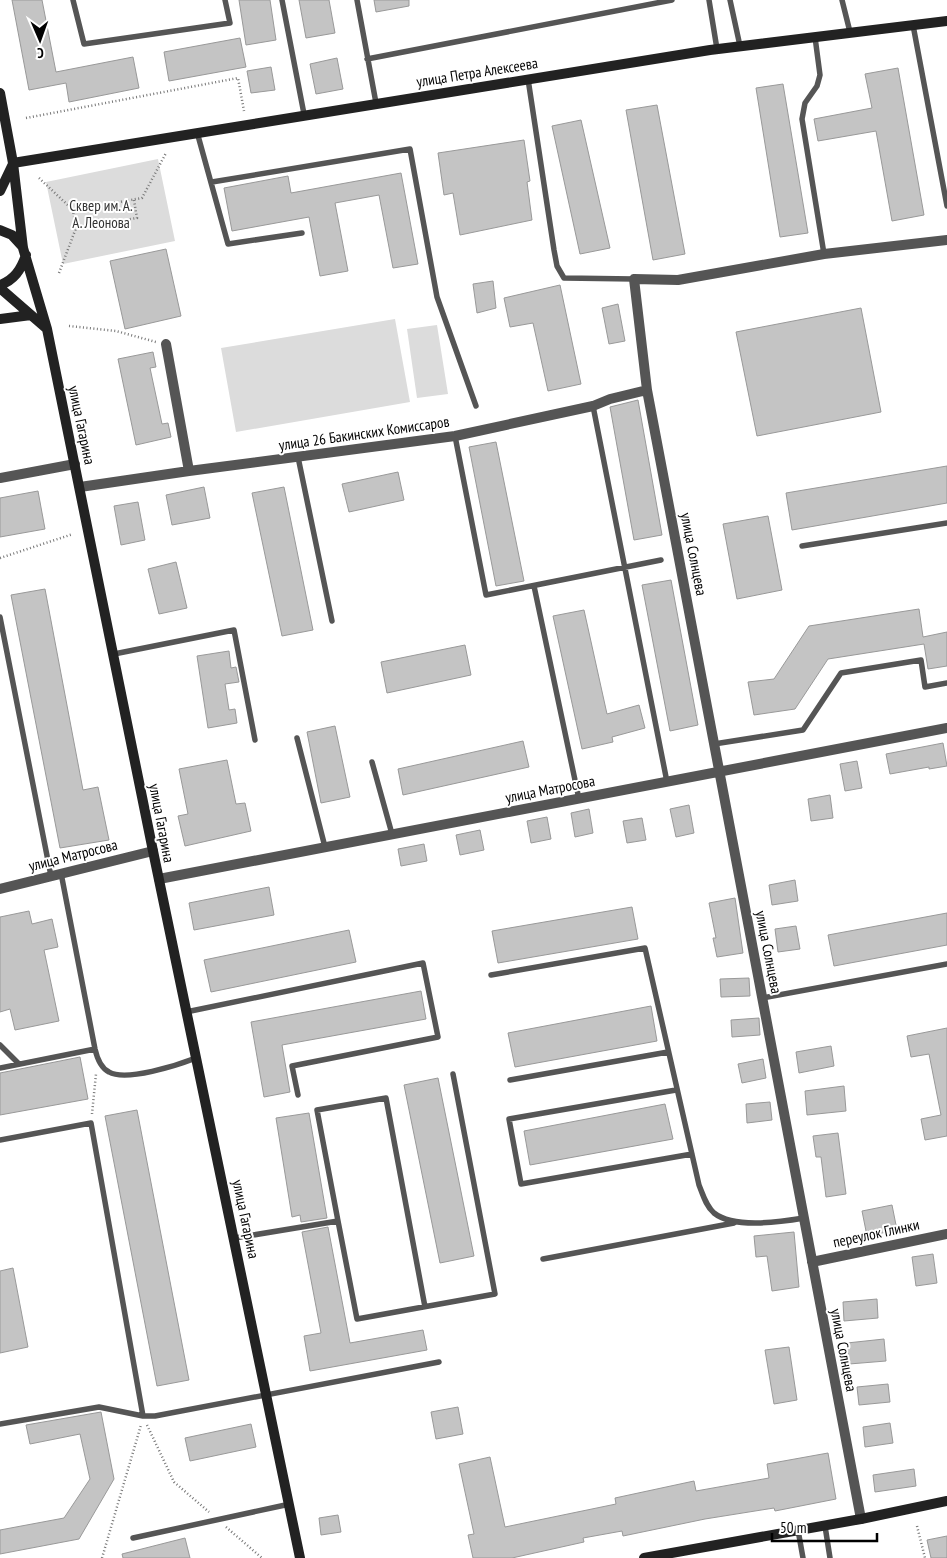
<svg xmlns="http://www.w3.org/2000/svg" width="947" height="1558" font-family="'PT Sans Narrow',sans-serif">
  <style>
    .green { fill: #dcdcdc }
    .building { fill: #c4c4c4; stroke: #999 }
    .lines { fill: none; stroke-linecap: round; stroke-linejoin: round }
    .path { stroke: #777; stroke-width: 2.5; stroke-dasharray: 1 2.5; stroke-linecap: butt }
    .lane { stroke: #555; stroke-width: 5.5 }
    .street { stroke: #555; stroke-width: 10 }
    .secondary { stroke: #222; stroke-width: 10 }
    .labels { text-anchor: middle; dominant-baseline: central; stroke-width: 4; stroke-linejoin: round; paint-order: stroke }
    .street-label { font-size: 15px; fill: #000; stroke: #fff }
    .park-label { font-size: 15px; fill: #333; stroke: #fff }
  </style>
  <rect width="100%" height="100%" fill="#fff"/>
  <path class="green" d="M158 159 175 241 63 264 46 182Z
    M395 319 410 402 236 432 221 348Z
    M437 325 448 394 417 398 407 329Z"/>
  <path class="building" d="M12 0H42L56 72 133 57 139 88 69 102 66 83 29 90Z
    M239 0H270L276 40 246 45Z
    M299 0H329L335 33 306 38Z
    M374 0H409V6L376 12Z
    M240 38 246 67 169 81 164 52Z
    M337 58 343 89 316 94 310 64Z
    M271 67 275 90 251 93 247 71Z
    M898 68 924 215 892 221 876 131 818 141 814 119 872 108 865 74Z
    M783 84 808 233 780 237 756 88Z
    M657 105 685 254 653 260 626 110Z
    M581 120 610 248 580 254 552 126Z
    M524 140 530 181 527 182 532 220 460 235 453 193 444 195 438 153Z
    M401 173 418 264 393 268 379 195 335 203 348 271 320 276 309 217 232 231 224 188 288 176 291 193Z
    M166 249 181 316 125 329 110 261Z
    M493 281 496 308 477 313 473 284Z
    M560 285 581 384 548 391 533 323 510 327 504 298Z
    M618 304 625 341 609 344 602 308Z
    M861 308 881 412 757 436 736 332Z
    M153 352 156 367 150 368 162 424 168 423 171 437 136 445 118 359Z
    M638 400 662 535 634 540 610 407Z
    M496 442 524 581 496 586 469 447Z
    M947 466V503L792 530 786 493Z
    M398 472 404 500 349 512 342 484Z
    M204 487 210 518 172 525 166 495Z
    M284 487 313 630 282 636 252 493Z
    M38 491 45 529 0 537V498Z
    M138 502 145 540 121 545 114 506Z
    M768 516 782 590 737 599 723 524Z
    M176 562 187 608 159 614 148 569Z
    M671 580 698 725 670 731 642 585Z
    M45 589 83 790 98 787 109 840 60 848 11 595Z
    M919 609 923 637 947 632V666L928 669 924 644 828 659 795 709 754 715 748 682 774 679 809 626Z
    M584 610 607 714 639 705 645 728 612 737 613 742 582 749 553 616Z
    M465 645 471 675 387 693 381 662Z
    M229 651 231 668 236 667 239 682 225 684 229 710 235 709 237 723 208 728 197 656Z
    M335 726 350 797 321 803 307 732Z
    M523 741 529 767 403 795 398 769Z
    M943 743 947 766 929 769V767L890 774 886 754Z
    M227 760 236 804 245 803 251 831 185 846 178 816 188 814 179 769Z
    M857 761 862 788 845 791 840 764Z
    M830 795 833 818 811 821 808 799Z
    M689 805 694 833 676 837 670 809Z
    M589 809 593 833 575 837 571 813Z
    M547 817 551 839 531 843 527 821Z
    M642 818 646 840 627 843 623 821Z
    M480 830 484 850 460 855 456 835Z
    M424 844 427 861 401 866 398 849Z
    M795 880 798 901 772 905 769 885Z
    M269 887 274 915 194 930 189 903Z
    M735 898 743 953 717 957 713 938H716L709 903Z
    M632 907 638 939 498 963 492 931Z
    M29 911 32 924 52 919 58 947 44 950 59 1021 15 1030 10 1009 0 1012V917Z
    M947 913V945L834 966 828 935Z
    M796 926 800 949 778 952 775 929Z
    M349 930 356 962 211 992 204 960Z
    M749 978 750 996 721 997 720 979Z
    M421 991 426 1019 282 1045 290 1092 264 1097 251 1022Z
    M651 1006 657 1041 515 1067 508 1033Z
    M759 1018 760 1035 732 1037 731 1020Z
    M947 1028V1136L925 1140 921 1119 941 1115 929 1054 911 1057 907 1036Z
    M831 1046 834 1066 799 1073 796 1052Z
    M80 1057 88 1099 0 1115V1073Z
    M763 1059 766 1078 742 1083 738 1064Z
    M438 1078 474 1256 440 1263 404 1085Z
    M844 1086 846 1111 807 1115 805 1091Z
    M770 1102 772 1120 747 1123 746 1104Z
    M665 1104 673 1139 530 1165 524 1131Z
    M137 1110 189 1380 157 1386 105 1116Z
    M309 1113 327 1218 301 1222 300 1215 292 1217 276 1118Z
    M838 1133 846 1194 826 1197 821 1157H816L813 1136Z
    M892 1205 897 1230 867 1236 862 1211Z
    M328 1227 350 1343 423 1330 427 1350 310 1371 304 1336 321 1333 302 1232Z
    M794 1232 799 1287 772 1291 767 1256 756 1257 754 1236Z
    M933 1254 937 1283 916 1286 912 1257Z
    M13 1268 28 1347 0 1353V1271Z
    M877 1299 878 1318 844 1321 843 1302Z
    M884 1339 886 1361 849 1364 847 1343Z
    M789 1347 797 1400 774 1404 765 1350Z
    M888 1384 890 1402 859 1405 857 1387Z
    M458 1407 463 1434 436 1439 431 1412Z
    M101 1412 114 1479 79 1539 0 1554V1530L64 1518 90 1479 80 1434 30 1444 26 1425Z
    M890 1423 893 1443 865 1447 863 1427Z
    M251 1424 256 1447 190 1461 185 1438Z
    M828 1453 836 1499 775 1511 774 1508 705 1519 623 1536 622 1531 583 1538 584 1542 512 1558H473L468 1535 474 1534 459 1464 490 1457 505 1527 616 1504 615 1498 694 1481 696 1491 769 1478 767 1464Z
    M914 1469 916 1486 875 1492 873 1475Z
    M338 1515 341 1532 321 1535 319 1518Z
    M947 1536V1558H931L927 1540Z
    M185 1538 190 1558H123L122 1554Z"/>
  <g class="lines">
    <path class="path" d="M26 118 238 78 244 111
      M39 178 73 210
      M134 200 137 218 76 228 73 210 142 198 166 153
      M59 273 76 228
      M69 326 116 331 156 342
      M0 558 73 534
      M92 1114 96 1074
      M147 1425 174 1482 209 1512
      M917 1526 925 1558
      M226 1527 262 1558
      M102 1558 141 1425"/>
    <path class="lane" d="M73 0 84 44 230 23 225 0
      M282 0 304 114
      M357 0 376 103
      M709 0 717 49
      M730 0 740 46
      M842 0 850 32
      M913 25 947 206
      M815 37 820 75 817 86 805 103 802 119 824 254
      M367 59 672 0
      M528 79 554 250 557 266 564 278 634 279
      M197 132 228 244 302 233
      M212 182 410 149 437 297 476 406
      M593 406 667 782
      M455 436 486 595 661 560
      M298 457 332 621
      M802 546 947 523
      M534 586 579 799
      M0 617 51 876
      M114 654 234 630 255 740
      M297 738 325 847
      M714 744 803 730 841 673 921 660 925 687 947 683
      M372 762 392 834
      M61 873 95 1049C97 1058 101 1068 109 1072 126 1082 178 1065 196 1058
      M491 975 645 948 699 1185C703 1195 706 1206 714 1213 734 1229 780 1222 804 1218
      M762 998 947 964
      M186 1012 423 963 438 1037 292 1066 298 1095
      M0 1045 19 1064
      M0 1068 95 1049
      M510 1080 668 1052
      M676 1090 509 1119 521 1184 692 1154
      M0 1140 91 1123 143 1416
      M338 1221 357 1319 495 1294 453 1074
      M235 1238 338 1221 317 1110 386 1098 425 1307
      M543 1259 734 1223
      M0 1424 99 1407 143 1416H155L439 1362
      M825 1526 830 1558
      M798 1530 803 1558
      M133 1538 290 1504"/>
    <path class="street" d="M166 344 189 471
      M0 478 75 464
      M80 487 189 471 455 436 593 406 610 399 647 390
      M159 879 947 728
      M0 889 153 851
      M812 1262 947 1234
      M861 1519 647 390 634 279 678 280 824 254 947 240"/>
    <path class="secondary" d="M0 93 13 163 23 248 47 329 153 851 300 1558
      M13 163 710 50 947 21
      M0 191 13 164
      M0 230 12 235 23 247
      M0 285C14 280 21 270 26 255
      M0 288 46 328
      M0 319 31 315
      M644 1558 861 1519 947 1501"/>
  </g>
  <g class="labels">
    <g class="street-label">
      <text transform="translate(477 72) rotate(-9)">улица Петра Алексеева</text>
      <text transform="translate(82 425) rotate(78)">улица Гагарина</text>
      <text transform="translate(364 433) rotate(-8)">улица 26 Бакинских Комиссаров</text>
      <text transform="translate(694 554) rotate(79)">улица Солнцева</text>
      <text transform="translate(550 789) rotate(-11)">улица Матросова</text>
      <text transform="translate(162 823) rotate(79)">улица Гагарина</text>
      <text transform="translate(73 855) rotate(-14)">улица Матросова</text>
      <text transform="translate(769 952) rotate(79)">улица Солнцева</text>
      <text transform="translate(246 1219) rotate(78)">улица Гагарина</text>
      <text transform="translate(876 1233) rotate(-12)">переулок Глинки</text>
      <text transform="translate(844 1350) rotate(79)">улица Солнцева</text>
    </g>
    <g class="park-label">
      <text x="101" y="205">Сквер им. А.<tspan x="101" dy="17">А. Леонова</tspan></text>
    </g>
  </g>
  <g transform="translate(40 40) rotate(178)" stroke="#ffffff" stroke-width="4" paint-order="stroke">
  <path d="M0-4L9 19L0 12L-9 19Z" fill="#000000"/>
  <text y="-8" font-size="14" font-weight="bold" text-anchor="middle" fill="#000000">С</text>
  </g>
  <path d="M772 1533v8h105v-8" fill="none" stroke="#000000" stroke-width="2.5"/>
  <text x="780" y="1533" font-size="15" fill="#000000" stroke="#ffffff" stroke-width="4" paint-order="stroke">50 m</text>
</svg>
